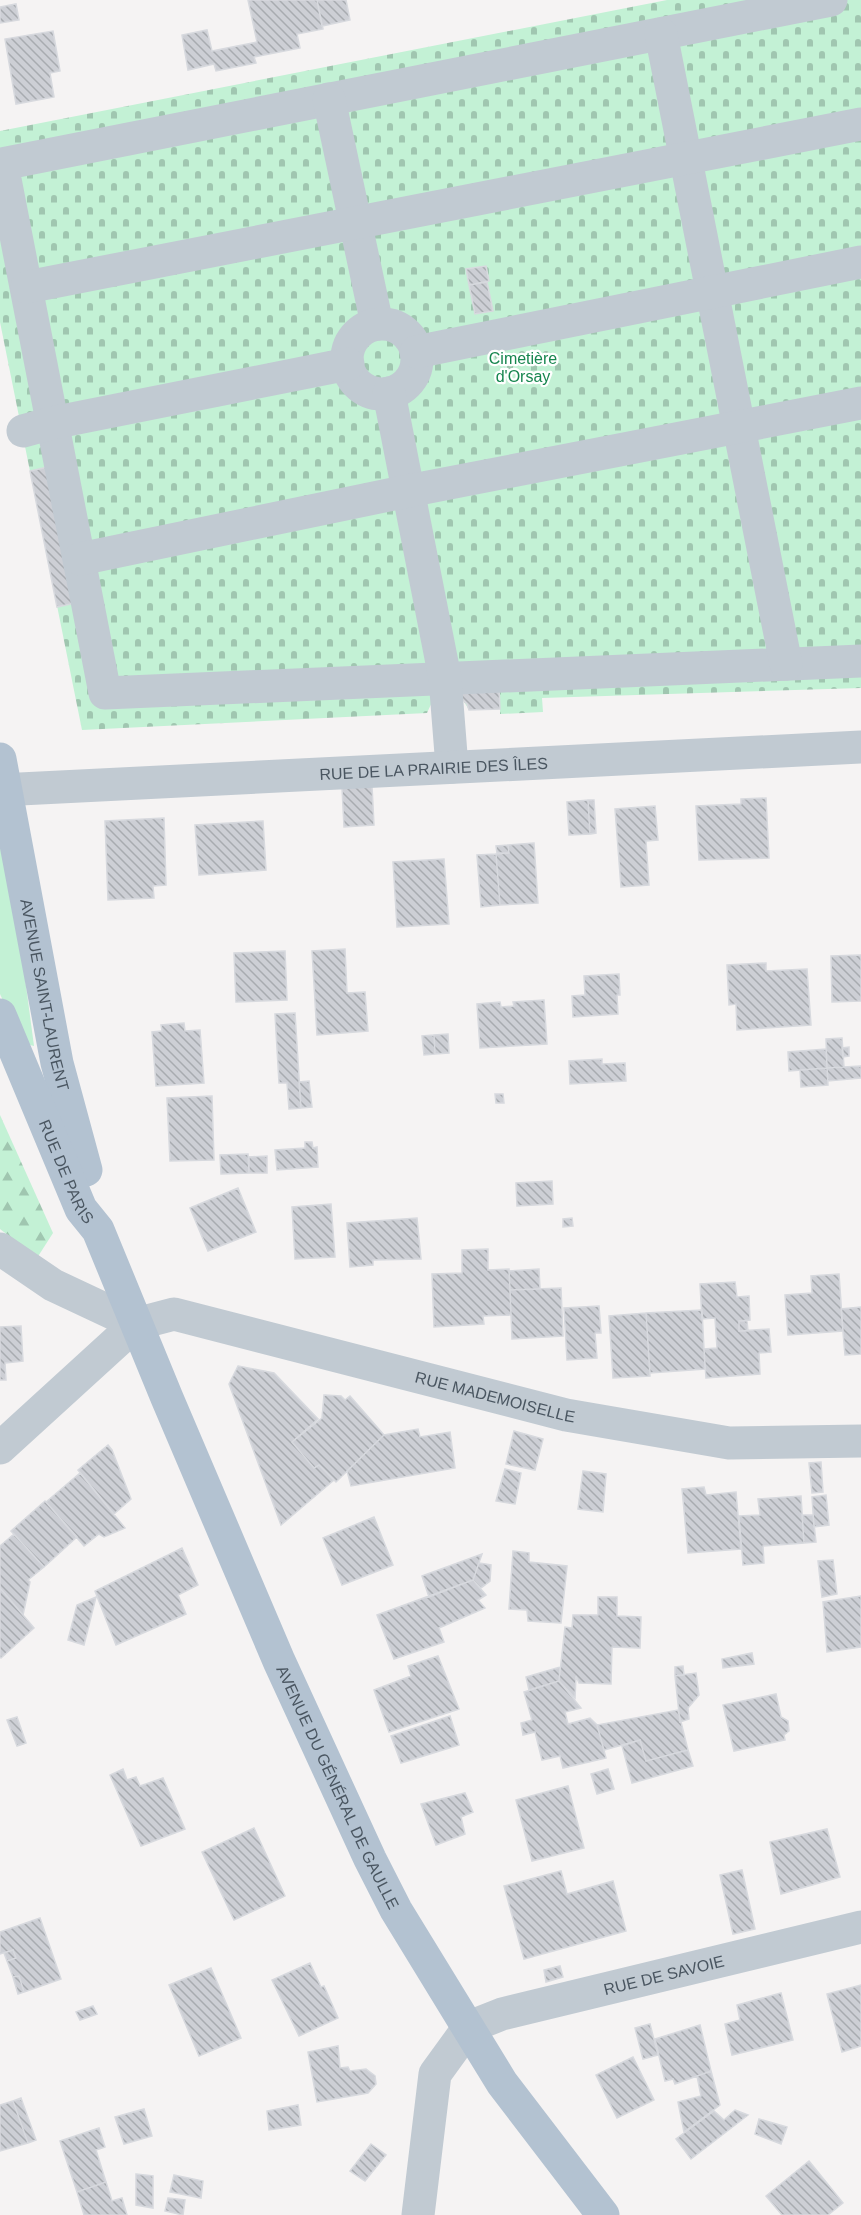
<svg xmlns="http://www.w3.org/2000/svg" width="861" height="2215" font-family="Arial,sans-serif">
  <style>
    .grass { fill: #c3f1d5 }
    .forest { fill: url(#forest-firs) }
    .cemetery { fill: url(#cemetery-stones) }
    .building { fill: url(#building-back-hatch); stroke: #d7d9de; stroke-width: 1.5 }
    .lines { fill: none; stroke-linecap: round; stroke-linejoin: round }
    .minor { stroke: #c1cad2; stroke-width: 33 }
    .major { stroke: #b3c2d1; stroke-width: 33 }
    .labels { text-anchor: middle; dominant-baseline: central; stroke-width: 4.5; stroke-linejoin: round; paint-order: stroke }
    .park-label { font-size: 16px; fill: #17864f; stroke: #fff }
    .street-label { font-size: 16px; fill: #4a5661; stroke: #fff }
  </style>
  <defs>
    <pattern id="forest-firs" width="22" height="20" patternUnits="userSpaceOnUse" patternTransform="scale(1.5)"><rect width="22" height="20" fill="#c3f1d5"/><path d="M5 1l3.5 6h-7zM16 11l3.5 6h-7z" fill="#a0c6b0"/></pattern>
    <pattern id="cemetery-stones" width="16" height="16" patternUnits="userSpaceOnUse" patternTransform="scale(1.5)"><rect width="16" height="16" fill="#c3f1d5"/><path d="M2 7V4a2 2 0 0 1 4 0v3zM10 15v-3a2 2 0 0 1 4 0v3z" fill="#a0c6b0"/></pattern>
    <pattern id="building-back-hatch" width="6" height="6" patternUnits="userSpaceOnUse" patternTransform="scale(1.5)"><rect width="6" height="6" fill="#cdcfd5"/><path d="M-1 5l2 2M0 0l6 6M5-1l2 2" fill="none" stroke="#a8abb0"/></pattern>
  </defs>
  <rect width="100%" height="100%" fill="#f5f3f3"/>
  <path class="grass" d="M0 821 19 933 34 1046 22 1043 0 994Z"/>
  <path class="forest" d="M0 1115 53 1233 37 1258 0 1229Z"/>
  <path class="cemetery" d="M667 0H861V688L542 698 543 712 500 714V709L469 710 463 700 432 702 427 713 82 730 0 322V131Z"/>
  <path class="building" d="M248 0H317L323 29 297 34 300 48 254 57 256 63 216 71 214 64 188 70 182 35 207 30 212 51 257 42Z
    M317 0H346L350 20 322 26Z
    M16 4 19 20 0 23V7Z
    M53 31 60 71 50 73 54 97 16 104 5 39Z
    M486 266 489 281 469 285 466 269Z
    M487 282 493 311 475 314 469 285Z
    M48 467 75 603 57 607 30 471Z
    M499 689 500 709 469 710 467 704 460 697 459 691Z
    M372 786 374 825 344 827 342 788Z
    M766 798 769 858 699 860 696 806 741 804V799Z
    M588 800 590 834 569 835 567 802Z
    M588 800H594L596 833 590 834Z
    M655 806 658 840 646 841 649 885 621 887 615 809Z
    M164 818 166 885 153 886 154 898 108 900 105 821Z
    M263 821 266 870 199 875 195 825Z
    M534 843 538 903 500 905 496 854 509 853 508 845Z
    M508 845 509 853H497L496 846Z
    M496 854 500 905 481 907 477 855Z
    M444 859 449 924 397 927 393 862Z
    M345 949 347 993 365 992 368 1031 317 1035 312 951Z
    M285 951 287 1000 236 1002 234 953Z
    M861 955V1001L832 1002 831 956Z
    M766 963V971L807 969 811 1025 737 1030 736 1004 729 1005 727 965Z
    M619 974 620 995H617L618 1014 573 1017 572 996 585 995 584 976Z
    M544 1000 547 1044 480 1048 477 1004 500 1002 501 1007 514 1006 513 1002Z
    M295 1013 301 1108 289 1109 287 1083H279L275 1014Z
    M184 1023 185 1031 200 1030 204 1083 156 1086 152 1032 162 1031 161 1025Z
    M448 1034 449 1053 435 1054 434 1035Z
    M434 1035 435 1054 424 1055 422 1036Z
    M842 1038 844 1067 827 1068 826 1039Z
    M849 1047V1056L843 1057 842 1048Z
    M826 1049 827 1068 789 1071 788 1052Z
    M602 1059V1064L625 1063 626 1081 570 1084 569 1061Z
    M861 1066V1078L828 1081 827 1068Z
    M827 1068 828 1085 801 1087 800 1070Z
    M309 1081 312 1107 301 1108 299 1082Z
    M495 1094H503L504 1103H496Z
    M212 1096 214 1160 170 1161 167 1098Z
    M305 1142H312L313 1148 317 1147 318 1167 277 1170 275 1150 305 1148Z
    M248 1154 249 1173 221 1174 220 1155Z
    M267 1156V1173H249V1157Z
    M552 1181 553 1204 517 1206 516 1183Z
    M238 1188 256 1232 208 1251 190 1208Z
    M331 1204 335 1257 295 1259 292 1207Z
    M417 1218 421 1259 373 1260V1265L350 1267 347 1223Z
    M572 1218 573 1226 563 1227V1219Z
    M488 1249V1270L509 1269 511 1315 483 1316 484 1324 434 1327 432 1274 462 1273V1250Z
    M539 1269 540 1289 510 1290 509 1271Z
    M839 1274 843 1331 788 1335 785 1295 812 1293 811 1276Z
    M735 1282 737 1297 749 1296 750 1320 739 1321V1331L769 1329 771 1352 759 1353 760 1374 706 1378 704 1349 717 1348 715 1318 702 1319 700 1284Z
    M561 1288 563 1336 512 1339 510 1290Z
    M599 1306 601 1333H595L597 1358 567 1360 564 1308Z
    M861 1307V1354L845 1355 841 1309Z
    M702 1310 705 1369 650 1373 646 1313Z
    M646 1313 650 1376 613 1378 609 1316Z
    M739 1321H747L748 1331H739Z
    M21 1326 23 1361 5 1363 6 1380H0V1327Z
    M238 1366 274 1373 318 1419 292 1442 314 1468 319 1465 334 1480 281 1525 229 1384Z
    M324 1395 341 1396 345 1400 350 1396 384 1435 336 1482 319 1465 314 1468 292 1442 322 1418Z
    M418 1429 420 1437 450 1432 455 1468 351 1486 347 1471 384 1435Z
    M514 1431 543 1439 535 1470 506 1464Z
    M108 1445 112 1450 131 1499 114 1514 78 1470Z
    M821 1462 823 1492 812 1493 809 1463Z
    M505 1469 521 1473 515 1504 496 1501Z
    M583 1471 606 1474 603 1512 578 1509Z
    M80 1473 125 1528 104 1537 99 1534 84 1546 46 1502Z
    M704 1487 706 1495 736 1492 741 1549 688 1553 682 1489Z
    M826 1495 829 1525 814 1527 812 1497Z
    M801 1496 804 1543 763 1546 764 1563 743 1565 739 1516 760 1515 758 1499Z
    M45 1501 77 1537 44 1567 11 1531Z
    M802 1515H813L816 1542 804 1543Z
    M374 1517 393 1565 342 1585 323 1538Z
    M14 1534 44 1567 28 1580 30 1582 23 1615 0 1588V1546Z
    M182 1548 198 1585 178 1595 186 1614 116 1645 95 1591Z
    M513 1551 529 1553V1562L567 1566 561 1623 528 1621 527 1610 509 1609Z
    M482 1554 473 1580 429 1597 422 1576Z
    M833 1560 837 1594 822 1597 818 1561Z
    M479 1563 491 1565 490 1581 481 1588 473 1580Z
    M473 1580 486 1595 478 1600 485 1608 439 1628 444 1642 394 1659 377 1615Z
    M0 1588 34 1628 1 1658 0 1657Z
    M861 1596V1647L827 1652 823 1602Z
    M96 1597 84 1645 68 1640 77 1605Z
    M598 1597H617V1616L641 1617 640 1648 612 1647 611 1684 579 1683 576 1676 575 1698 559 1681 565 1627 572 1628 573 1615H598Z
    M752 1653 754 1664 723 1668 722 1659Z
    M438 1656 459 1709 389 1732 374 1690 411 1676 408 1666Z
    M683 1666 684 1675 675 1676V1667Z
    M560 1667 559 1681 529 1690 526 1677Z
    M696 1673 699 1695 688 1708 689 1719 680 1722 675 1676Z
    M559 1681 581 1708 565 1712 568 1724 590 1718 597 1725 606 1758 563 1768 560 1756 542 1760 535 1732 523 1735 521 1723 532 1720 524 1692Z
    M776 1694 781 1717 788 1721 789 1731 784 1735 785 1740 734 1751 723 1705Z
    M678 1710 688 1750 646 1761 640 1740 604 1750 597 1725Z
    M450 1716 459 1745 401 1763 391 1736Z
    M17 1717 26 1743 17 1746 7 1720Z
    M640 1740 646 1761 688 1750 693 1766 632 1783 622 1746Z
    M123 1769 127 1780 136 1777 140 1786 163 1778 185 1829 141 1846 110 1775Z
    M608 1769 614 1789 597 1794 591 1774Z
    M568 1786 584 1848 532 1861 516 1800Z
    M465 1793 473 1812 461 1817 465 1834 436 1845 421 1804Z
    M254 1828 285 1896 234 1920 202 1852Z
    M827 1829 840 1877 781 1894 770 1842Z
    M742 1870 755 1929 733 1934 720 1875Z
    M561 1871 567 1894 613 1881 626 1931 524 1959 504 1886Z
    M40 1918 61 1979 24 1992 19 1976 13 1977 7 1961 16 1958 13 1950 0 1954V1932Z
    M13 1950 16 1958 7 1961 4 1953Z
    M310 1963 321 1987 324 1986 338 2018 299 2036 272 1980Z
    M560 1966 563 1977 546 1982 544 1970Z
    M211 1968 241 2038 199 2056 169 1985Z
    M19 1976 24 1992 18 1994 13 1977Z
    M861 1985V2046L842 2052 827 1994Z
    M781 1993 793 2040 732 2055 725 2024 740 2020 737 2005Z
    M93 2006 97 2014 80 2020 76 2012Z
    M650 2024 658 2055 643 2059 635 2028Z
    M700 2025 711 2071 675 2084 673 2079 665 2081 655 2039Z
    M338 2046 340 2068 348 2067 350 2071 366 2069 375 2076 376 2084 368 2093 317 2102 308 2052Z
    M633 2057 654 2100 617 2118 596 2075Z
    M711 2071 720 2105 684 2132 678 2102 701 2096 697 2076Z
    M21 2098 36 2140 28 2143 13 2101Z
    M13 2101 28 2143 0 2151V2105Z
    M298 2105 301 2125 269 2130 267 2111Z
    M144 2109 152 2136 124 2144 115 2117Z
    M735 2110 748 2115 691 2159 676 2139 714 2111 724 2120Z
    M759 2119 787 2127 781 2144 755 2134Z
    M99 2128 105 2147 96 2150 106 2182 77 2192 60 2141Z
    M371 2144 386 2155 365 2181 350 2171Z
    M809 2161 843 2203 828 2215H782L766 2196Z
    M136 2174 153 2176V2208L136 2205Z
    M174 2175 203 2181 201 2198 170 2192Z
    M106 2182 112 2201 122 2198 127 2215H84L77 2192Z
    M168 2198 185 2200 183 2215 165 2211Z"/>
  <g class="lines">
    <g class="minor">
      <path d="M831 0 2 164 105 693 861 661"/>
      <path d="M661 34 786 664"/>
      <path d="M329 99 377 324"/>
      <path d="M27 287 861 124"/>
      <circle cx="382" cy="359" r="35"/>
      <path d="M416 352 861 262"/>
      <path d="M389 393 445 678 452 767"/>
      <path d="M23 431 52 423 348 364"/>
      <path d="M80 559 408 491 861 403"/>
      <path id="s1" d="M0 795 20 789 861 747"/>
      <path d="M0 1249 53 1285 136 1324"/>
      <path id="s2" d="M0 1448 136 1324 174 1314 566 1415 729 1443 861 1441"/>
      <path id="s3" d="M418 2215 435 2074 469 2027 502 2014 861 1927"/>
    </g>
    <g class="major">
      <path id="s4" d="M0 759 57 1063 86 1170"/>
      <path id="s5" d="M0 1015 81 1209 98 1230 167 1398 279 1661 370 1859 396 1910 502 2083 603 2215"/>
    </g>
  </g>
  <g class="labels">
    <g class="park-label">
      <text x="523" y="358">Cimetière<tspan x="523" dy="18">d'Orsay</tspan></text>
    </g>
    <g class="street-label">
      <text stroke="none"><textPath href="#s1" startOffset="435">RUE DE LA PRAIRIE DES ÎLES</textPath></text>
      <text stroke="none"><textPath href="#s4" startOffset="240">AVENUE SAINT-LAURENT</textPath></text>
      <text stroke="none"><textPath href="#s5" startOffset="170">RUE DE PARIS</textPath></text>
      <text stroke="none"><textPath href="#s2" startOffset="555">RUE MADEMOISELLE</textPath></text>
      <text stroke="none"><textPath href="#s5" startOffset="844">AVENUE DU GÉNÉRAL DE GAULLE</textPath></text>
      <text stroke="none"><textPath href="#s3" startOffset="402">RUE DE SAVOIE</textPath></text>
    </g>
  </g>
</svg>
